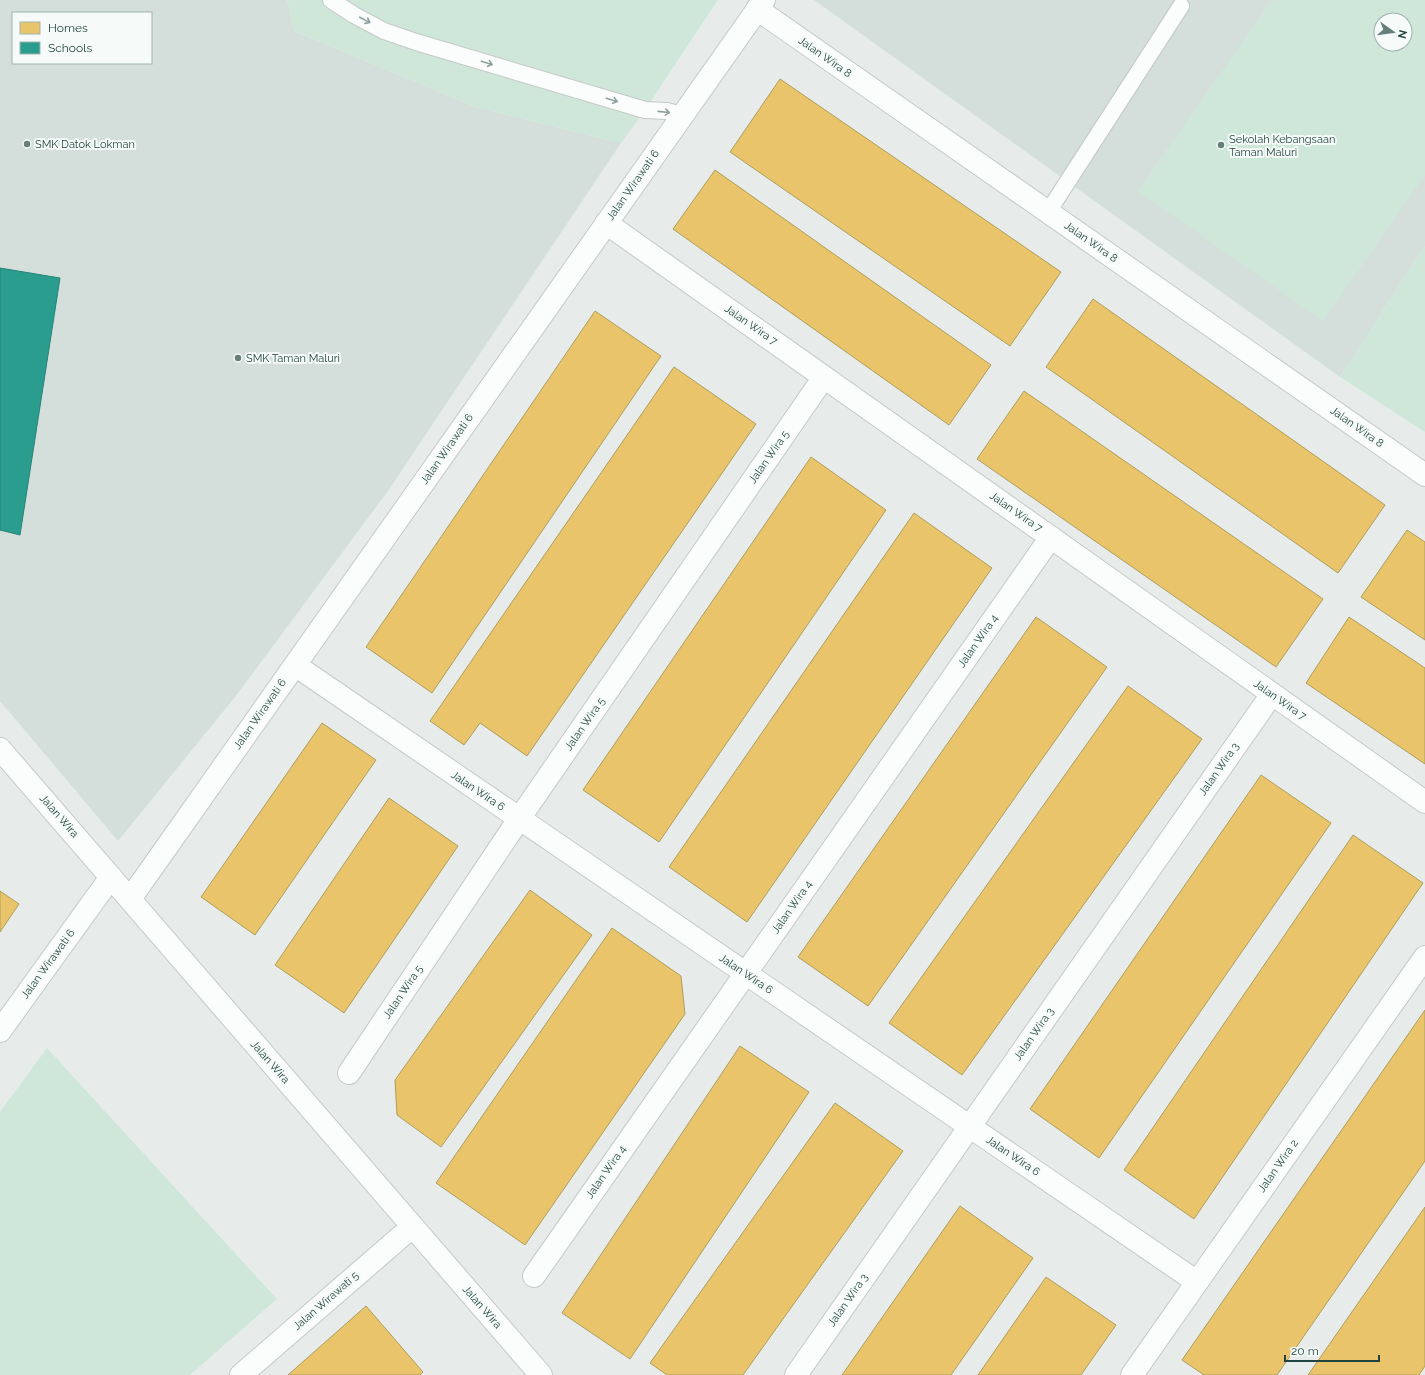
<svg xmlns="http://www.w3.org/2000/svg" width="1425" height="1375" font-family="Raleway,sans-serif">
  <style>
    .built { fill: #d4dfdb; fill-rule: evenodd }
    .green { fill: #cfe7d9; fill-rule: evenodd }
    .homes { fill: #e9c46a; stroke: #ad9e5d }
    .schools { fill: #2a9d8f; stroke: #278277 }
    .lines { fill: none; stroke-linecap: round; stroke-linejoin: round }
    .service-casing { stroke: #c4c9c8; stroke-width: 18 }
    .minor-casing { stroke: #c4c9c8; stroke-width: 24 }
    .service { stroke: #fbfcfc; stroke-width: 16 }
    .minor { stroke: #fbfcfc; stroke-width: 22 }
    .oneway { stroke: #8ea09e }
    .poi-dot { fill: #667f7b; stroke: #f6fbf9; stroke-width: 1.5 }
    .labels { text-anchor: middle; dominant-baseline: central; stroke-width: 4; stroke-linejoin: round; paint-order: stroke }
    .street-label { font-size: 11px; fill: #21443f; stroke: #f6fbf9 }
    .poi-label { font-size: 11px; fill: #21443f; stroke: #f6fbf9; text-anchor: start }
  </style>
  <rect width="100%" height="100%" fill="#e7eceb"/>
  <path class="built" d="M0 0H287L294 31 473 106 621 143 388 491 235 697 118 841 0 701ZM13 13H151V63H13Z
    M814 0H1425V246L1340 377ZM1381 20H1405V44H1381Z"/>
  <path class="green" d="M287 0H718L645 110 621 143 473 106 294 31Z
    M1272 0H1425V175L1323 321 1138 191ZM1381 20H1405V44H1381Z
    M1425 246V432L1340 377Z
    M47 1048 277 1299 190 1375H0V1112Z"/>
  <path class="homes" d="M780 79 1061 272 1010 346 730 152Z
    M715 170 991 365 949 425 673 229Z
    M1093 299 1385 505 1338 573 1046 367Z
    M595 311 661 356 432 693 366 647Z
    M674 367 756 424 527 756 480 723 464 745 430 721Z
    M1024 391 1323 599 1276 667 977 459Z
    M811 457 886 510 659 842 583 790Z
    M914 513 992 568 747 922 669 867Z
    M1407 530 1425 542V640L1361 597Z
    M1036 617 1107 667 868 1006 798 957Z
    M1349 617 1425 668V764L1306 683Z
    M1128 686 1202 739 962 1075 889 1023Z
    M322 723 376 760 255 935 201 897Z
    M1261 775 1331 823 1099 1158 1030 1109Z
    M389 798 458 846 344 1013 275 965Z
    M1353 835 1423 883 1194 1219 1124 1170Z
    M530 890 592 935 441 1147 397 1115 395 1080Z
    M0 891 19 904 0 932Z
    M612 928 681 976 685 1014 525 1245 436 1183Z
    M1425 1010V1161L1277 1375H1204L1182 1360Z
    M740 1046 809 1092 630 1359 562 1313Z
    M835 1103 903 1151 743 1375H667L650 1363Z
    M960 1206 1033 1258 951 1375H842Z
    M1425 1207V1366L1419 1375H1308Z
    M1046 1277 1116 1325 1081 1375H978Z
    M366 1306 423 1372 420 1375H288Z"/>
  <path class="schools" d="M0 268 60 278 20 535 0 530Z"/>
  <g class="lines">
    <g class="service-casing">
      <path id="service" d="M331 0 354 15 384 31 416 42 645 110 667 111 682 115
        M1048 212 1181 6"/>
    </g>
    <g class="minor-casing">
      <path id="minor" d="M757 9 1425 475
        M606 223 1425 802
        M295 665 1197 1282
        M0 749 541 1375
        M130 899 764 0
        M0 1031 111 877
        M349 1073 519 819 824 377
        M534 1276 1051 537
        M241 1375 412 1227
        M796 1375 1272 694
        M1132 1375 1425 957"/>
    </g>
    <use href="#service" class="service"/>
    <use href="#minor" class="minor"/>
  </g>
  <defs><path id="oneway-shaft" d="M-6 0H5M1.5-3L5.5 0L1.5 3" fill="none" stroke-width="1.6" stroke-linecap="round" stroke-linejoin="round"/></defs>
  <g class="oneway">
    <use href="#oneway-shaft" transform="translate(365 20) rotate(28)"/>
    <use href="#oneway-shaft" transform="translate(487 63) rotate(17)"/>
    <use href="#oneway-shaft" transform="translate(612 100) rotate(17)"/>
    <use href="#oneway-shaft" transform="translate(664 112) rotate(6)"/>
  </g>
  <g class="poi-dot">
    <circle cx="27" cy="144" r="4"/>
    <circle cx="1221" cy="145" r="4"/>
    <circle cx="238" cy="358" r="4"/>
  </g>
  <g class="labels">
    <g class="street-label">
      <text transform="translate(825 57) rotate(35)">Jalan Wira 8</text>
      <text transform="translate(633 185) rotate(-55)">Jalan Wirawati 6</text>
      <text transform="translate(1091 242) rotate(35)">Jalan Wira 8</text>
      <text transform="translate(751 325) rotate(35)">Jalan Wira 7</text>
      <text transform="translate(1357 427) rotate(35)">Jalan Wira 8</text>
      <text transform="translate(447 449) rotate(-55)">Jalan Wirawati 6</text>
      <text transform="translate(769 457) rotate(-55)">Jalan Wira 5</text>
      <text transform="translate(1016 512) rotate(35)">Jalan Wira 7</text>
      <text transform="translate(978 641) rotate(-55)">Jalan Wira 4</text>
      <text transform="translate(1280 700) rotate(35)">Jalan Wira 7</text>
      <text transform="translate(260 714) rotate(-55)">Jalan Wirawati 6</text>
      <text transform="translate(585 724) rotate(-55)">Jalan Wira 5</text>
      <text transform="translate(1219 769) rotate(-55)">Jalan Wira 3</text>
      <text transform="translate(478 791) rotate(34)">Jalan Wira 6</text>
      <text transform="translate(59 816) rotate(49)">Jalan Wira</text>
      <text transform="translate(792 907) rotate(-55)">Jalan Wira 4</text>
      <text transform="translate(48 964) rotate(-54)">Jalan Wirawati 6</text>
      <text transform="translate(746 974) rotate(34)">Jalan Wira 6</text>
      <text transform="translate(403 992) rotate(-56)">Jalan Wira 5</text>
      <text transform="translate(1034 1034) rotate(-55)">Jalan Wira 3</text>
      <text transform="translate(270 1062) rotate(49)">Jalan Wira</text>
      <text transform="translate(1013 1156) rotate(34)">Jalan Wira 6</text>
      <text transform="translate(1278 1166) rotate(-55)">Jalan Wira 2</text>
      <text transform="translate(606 1172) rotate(-55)">Jalan Wira 4</text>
      <text transform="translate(848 1300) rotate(-55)">Jalan Wira 3</text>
      <text transform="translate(326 1301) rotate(-41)">Jalan Wirawati 5</text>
      <text transform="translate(482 1307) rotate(49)">Jalan Wira</text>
    </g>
    <g class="poi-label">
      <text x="1229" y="139">Sekolah Kebangsaan<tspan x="1229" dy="13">Taman Maluri</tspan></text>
      <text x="35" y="144">SMK Datok Lokman</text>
      <text x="246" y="358">SMK Taman Maluri</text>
    </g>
  </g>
  <rect x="12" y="12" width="140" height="52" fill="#f6fbf9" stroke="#a1b2af"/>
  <rect x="20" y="22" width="20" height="12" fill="#e9c46a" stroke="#a1b2af"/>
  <text x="48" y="32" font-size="12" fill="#21443f">Homes</text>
  <rect x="20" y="42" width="20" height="12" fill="#2a9d8f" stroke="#a1b2af"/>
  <text x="48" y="52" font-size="12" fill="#21443f">Schools</text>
  <g transform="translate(1393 32) rotate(104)"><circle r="19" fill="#f6fbf9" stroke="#a1b2af"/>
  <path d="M0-3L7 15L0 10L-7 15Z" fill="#667f7b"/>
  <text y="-6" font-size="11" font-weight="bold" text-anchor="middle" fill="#21443f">N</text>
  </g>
  <path d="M1285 1355v6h94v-6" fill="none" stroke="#21443f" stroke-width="2"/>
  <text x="1291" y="1355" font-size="12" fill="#21443f" stroke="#f6fbf9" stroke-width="3" paint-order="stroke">20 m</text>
</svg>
